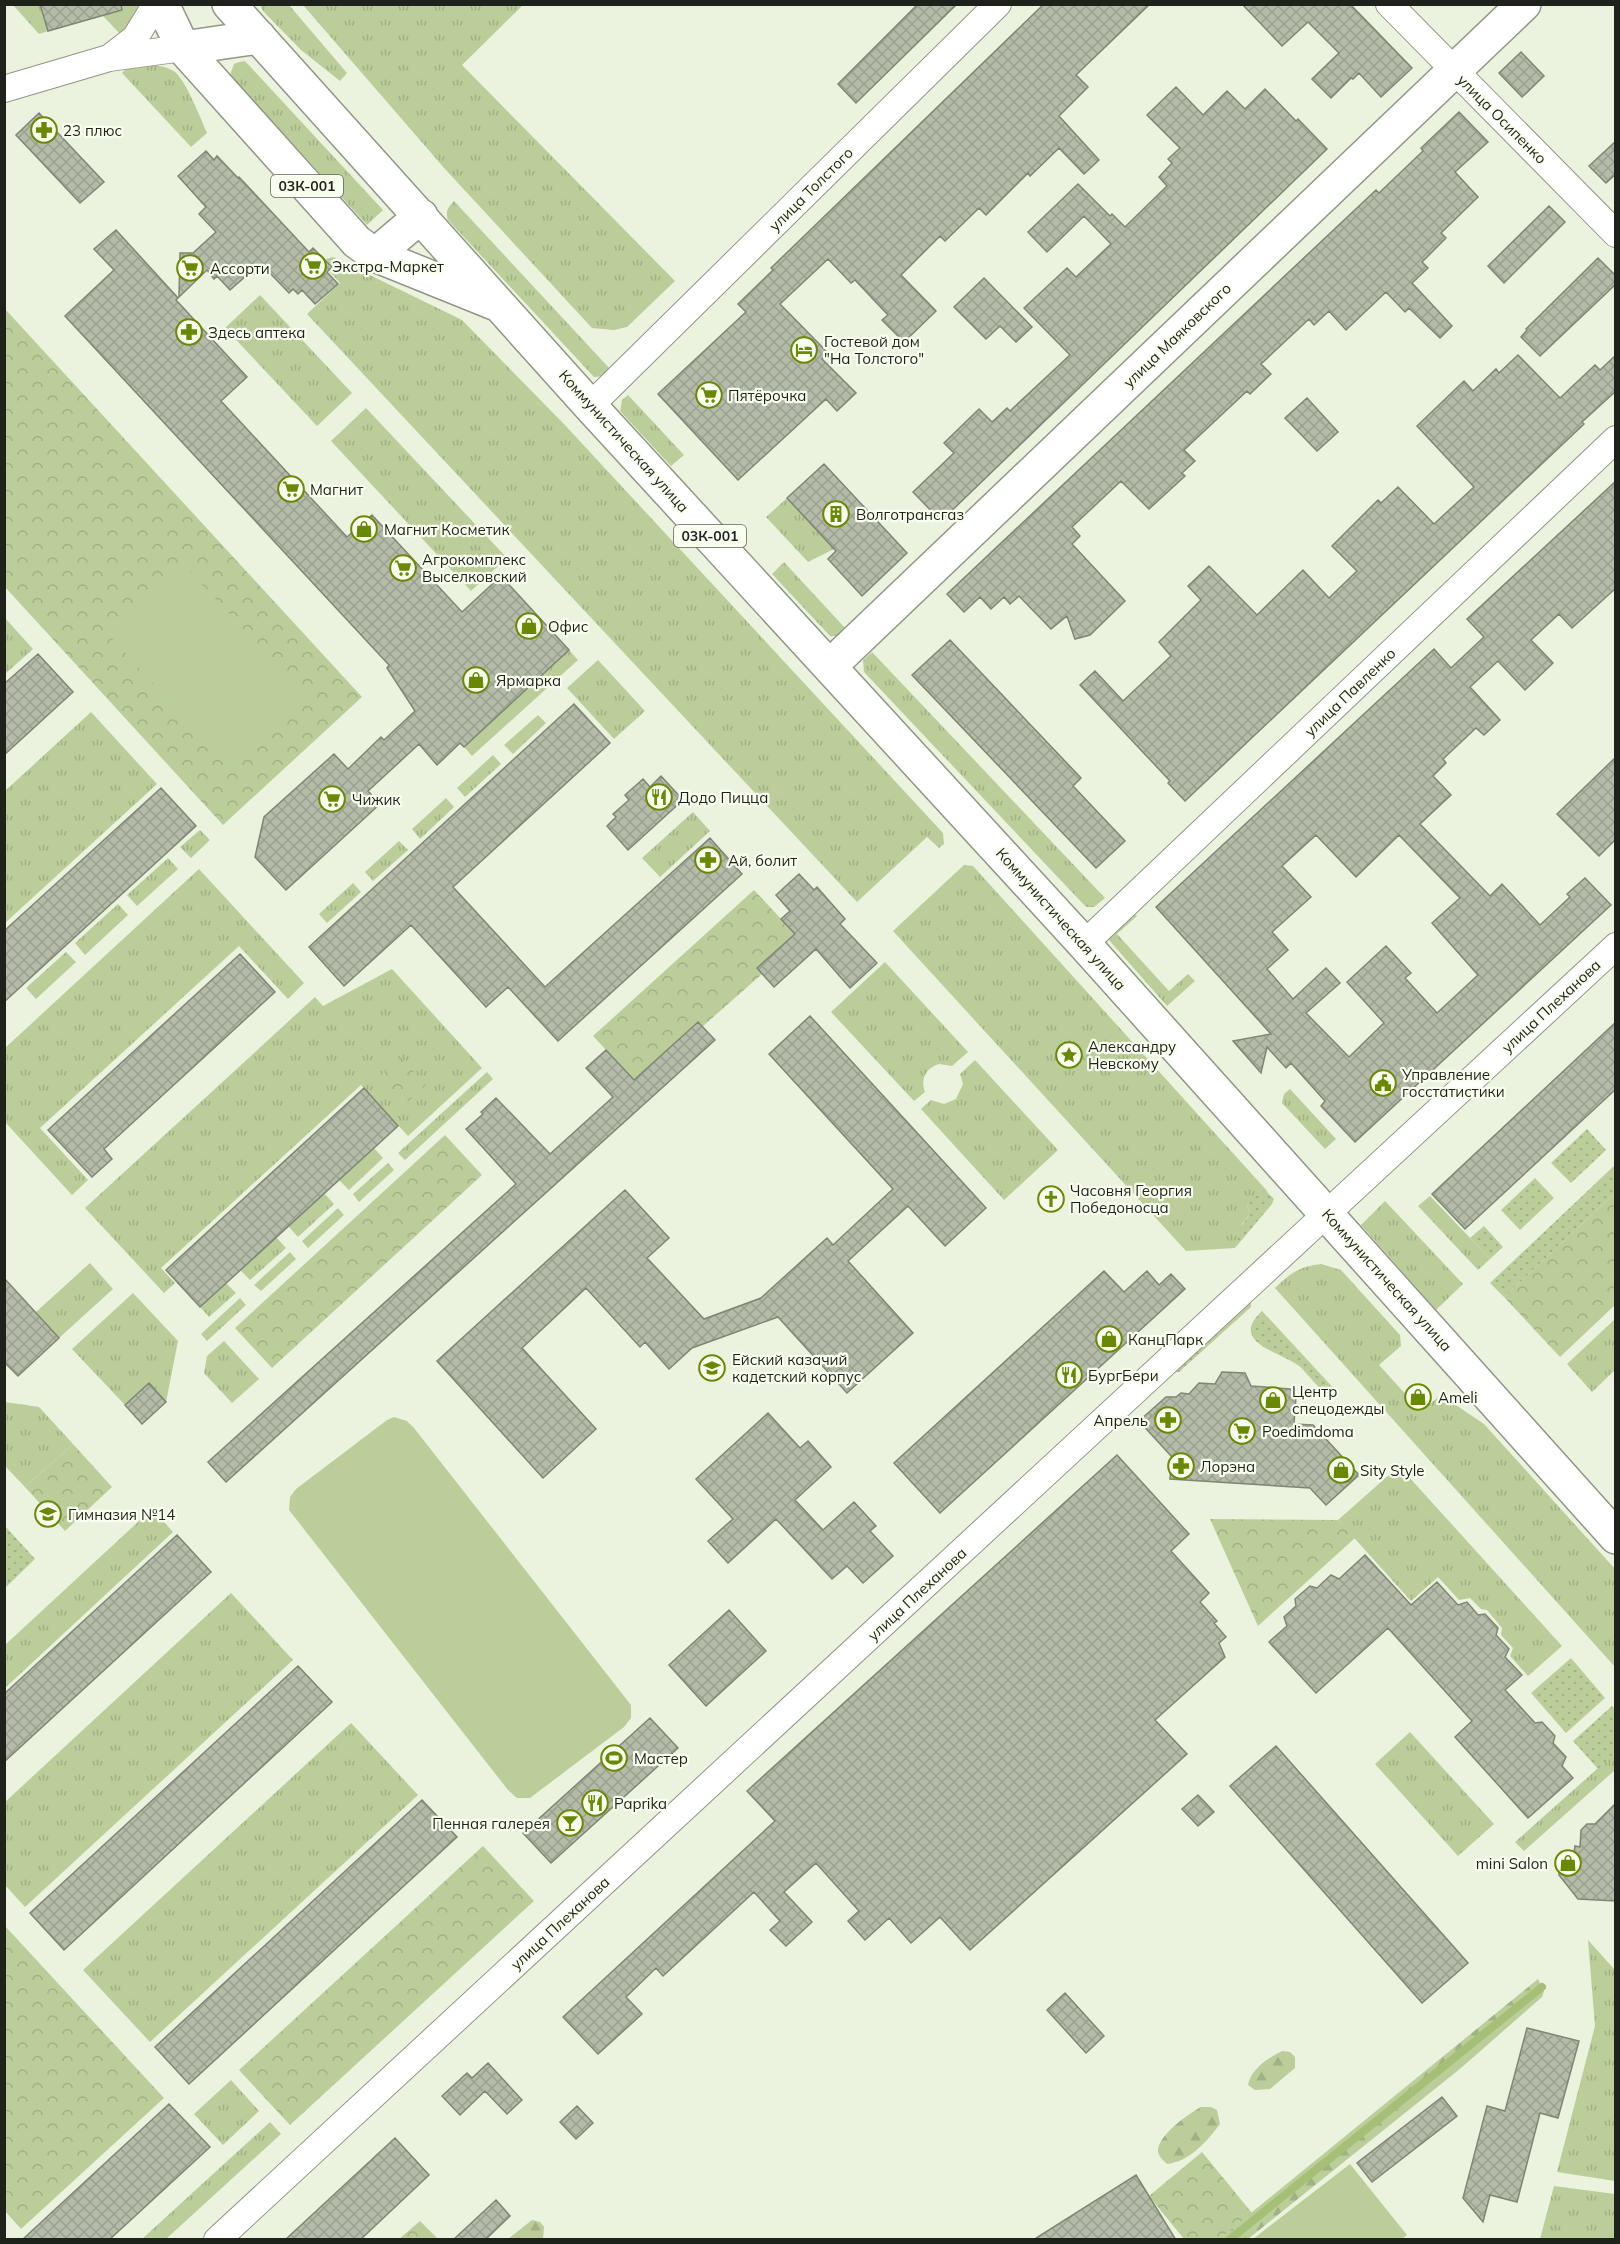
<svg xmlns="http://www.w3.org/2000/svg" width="1620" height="2244" font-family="Mulish,sans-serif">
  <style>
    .grass { fill: url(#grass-tufts) }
    .forest { fill: url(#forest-firs) }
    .park { fill: url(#park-crowns) }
    .garden { fill: url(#garden-dots) }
    .pitch { fill: #bbce9a }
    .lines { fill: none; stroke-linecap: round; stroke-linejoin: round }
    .stream { stroke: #a6bf76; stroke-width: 8 }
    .building { fill: url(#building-cross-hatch); stroke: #7f8674; stroke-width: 1.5; fill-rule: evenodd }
    .minor-casing { stroke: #909785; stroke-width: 28 }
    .tertiary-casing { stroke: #909785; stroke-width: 36 }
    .primary-casing { stroke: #909785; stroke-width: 36 }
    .minor { stroke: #fff; stroke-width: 26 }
    .tertiary { stroke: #fff; stroke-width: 33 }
    .primary { stroke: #fff; stroke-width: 33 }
    .labels { text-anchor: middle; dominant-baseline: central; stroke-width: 4.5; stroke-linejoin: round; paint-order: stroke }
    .shield { fill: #f9ffef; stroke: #60645b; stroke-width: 1.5 }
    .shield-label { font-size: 14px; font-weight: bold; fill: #1f221b }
    .street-label { font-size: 15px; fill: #1f221b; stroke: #f9ffef }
    .poi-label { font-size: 15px; fill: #1f221b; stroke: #f9ffef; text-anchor: start }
  </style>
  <defs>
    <pattern id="grass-tufts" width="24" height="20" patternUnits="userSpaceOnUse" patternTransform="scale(1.5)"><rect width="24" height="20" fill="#bbce9a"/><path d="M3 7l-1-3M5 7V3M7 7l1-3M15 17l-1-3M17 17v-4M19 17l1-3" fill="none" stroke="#a0b184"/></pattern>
    <pattern id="forest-firs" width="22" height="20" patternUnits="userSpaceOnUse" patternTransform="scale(1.5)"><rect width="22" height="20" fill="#bbce9a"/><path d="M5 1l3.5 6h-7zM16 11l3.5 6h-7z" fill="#a0b184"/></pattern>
    <pattern id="park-crowns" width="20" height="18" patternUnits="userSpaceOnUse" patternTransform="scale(1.5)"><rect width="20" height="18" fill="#bbce9a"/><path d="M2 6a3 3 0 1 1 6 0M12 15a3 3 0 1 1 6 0" fill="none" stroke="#a0b184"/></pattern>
    <pattern id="garden-dots" width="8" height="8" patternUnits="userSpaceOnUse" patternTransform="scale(1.5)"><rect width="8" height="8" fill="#bbce9a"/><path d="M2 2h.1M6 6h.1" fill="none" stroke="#a0b184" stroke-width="1.8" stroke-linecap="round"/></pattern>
    <pattern id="building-cross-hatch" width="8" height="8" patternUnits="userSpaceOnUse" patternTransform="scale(1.5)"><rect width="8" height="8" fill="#b4bba8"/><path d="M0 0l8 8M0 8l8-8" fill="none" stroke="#9aa090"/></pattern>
  </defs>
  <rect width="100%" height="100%" fill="#ebf2de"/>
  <path class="grass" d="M13 5H40L48 31 39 34Z
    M83 5H141L136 20 121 35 103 16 88 20Z
    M260 5H289L347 73 340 81 301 50 263 11Z
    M303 5H523L462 65 675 281 627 327 614 330 592 328 445 169Z
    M239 62 245 61 383 210 367 225 230 75 234 64Z
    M152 65C160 66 168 67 175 72 186 81 201 119 207 133L191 147 122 73 128 66Z
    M454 201 611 370 605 376 594 377 448 220C445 211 448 208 454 201Z
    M333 257 462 320 563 423 943 833 944 844 939 848 927 837 857 902 307 314 340 283 330 272 334 268 326 259Z
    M260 295 352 393 317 426 225 328Z
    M628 395 684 455 671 466 620 411 622 400Z
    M366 408 507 558 471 591 331 441Z
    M787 498 834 549 808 562 766 517Z
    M784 562 846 629C840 634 837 637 830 636L772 574Z
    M5 618 33 649 5 674Z
    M569 650 578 660 472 756 464 747Z
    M872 652 1105 898 1094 907H1086L864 672 863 660Z
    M598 660 645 711 614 739 567 688Z
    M91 712 157 784 5 923V791Z
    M538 715 546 723 513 754 504 745Z
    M493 755 501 764 465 797 457 788Z
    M446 798 454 807 420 839 412 829Z
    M693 812 710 831 660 877 642 858Z
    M200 830 210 840 191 858 180 847Z
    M399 841 408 850 373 881 365 872Z
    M168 858 178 869 137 906 127 895Z
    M964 865 973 866 1269 1193 1266 1191 1247 1205 1250 1214 1242 1224 1235 1248 1186 1251 893 931Z
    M199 869 304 983 288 999 239 946 40 1128 88 1180 72 1195 5 1122V1048Z
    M353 883 361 892 327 923 319 914Z
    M118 904 128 915 85 955 75 943Z
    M1131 911 1137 916 1117 934 1169 991 1188 974 1195 981 1167 1006 1108 939 1107 935Z
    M66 952 76 962 36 999 26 988Z
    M885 962 968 1052 952 1066 939 1064C926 1068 920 1079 925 1092L914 1101 831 1012Z
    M392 969 482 1068 408 1136 361 1085 161 1268 175 1283 164 1293 85 1208 315 997 323 1006Z
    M975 1060 1058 1150 1004 1200 921 1109 931 1100 944 1104 956 1099 963 1084 960 1074Z
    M487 1072 493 1079 405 1160 398 1153Z
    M1290 1089 1336 1139 1325 1149 1282 1103 1284 1094Z
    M374 1148 383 1158 349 1190 339 1180Z
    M388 1163 394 1170 359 1202 353 1194Z
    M324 1193 334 1204 298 1237 288 1226Z
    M1430 1196 1490 1259 1478 1270 1418 1206Z
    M1385 1201 1463 1284 1436 1310 1361 1225Z
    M338 1208 344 1215 308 1248 302 1241Z
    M276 1237 286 1248 250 1280 240 1270Z
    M290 1252 296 1259 261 1291 254 1285Z
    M90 1263 113 1289 59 1338 36 1312Z
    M1321 1264 1341 1270 1400 1335 1401 1346 1379 1365 1421 1411 1441 1395 1484 1424 1615 1569V1667L1275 1288C1291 1273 1298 1267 1321 1264Z
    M226 1283 236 1293 209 1317 200 1307Z
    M133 1293 178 1341 166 1402 149 1383 125 1405 72 1349Z
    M240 1298 246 1305 207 1341 201 1334Z
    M1615 1319V1370L1592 1392 1567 1364Z
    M224 1341 259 1379 232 1403 204 1373 207 1356Z
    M5 1402 39 1407 73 1444 25 1487 5 1466Z
    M1399 1466 1562 1646 1528 1676 1510 1656 1513 1648 1501 1635 1502 1628 1487 1610 1481 1609 1470 1598 1459 1600 1438 1577 1411 1601 1338 1520Z
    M152 1509 173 1532 5 1688V1645Z
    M231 1593 293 1660 25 1907 5 1885V1802Z
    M351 1723 418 1795 150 2042 83 1970Z
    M1410 1732 1494 1824 1458 1856 1375 1764Z
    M1615 1753V1770L1524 1851 1515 1842Z
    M1588 1940 1615 1970V2181L1557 2172 1595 2026Z
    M231 2080 259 2111 223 2145 194 2114Z
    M270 2122 281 2134 166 2239H142Z
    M1554 2186 1615 2194V2239H1540Z"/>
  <path class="forest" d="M1538 1979 1544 1991 1542 1997 1461 2068 1248 2239H1219Z
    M1282 2051 1290 2052 1295 2057V2068L1270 2089 1255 2090 1248 2085C1251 2069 1268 2058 1282 2051Z
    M1201 2107H1211L1217 2110 1220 2124C1207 2141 1191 2161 1167 2164 1164 2161 1159 2157 1158 2152 1156 2137 1189 2113 1201 2107Z
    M532 2220 540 2222 544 2227 543 2239H508Z"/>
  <path class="park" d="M5 309 362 697 223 825 5 587Z
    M754 890 795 934 757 968 762 974 702 1027 697 1022 653 1063 669 1082 651 1098 593 1036Z
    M400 1057 426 1085 404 1105 379 1077Z
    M445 1135 482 1175 272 1368 235 1328Z
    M1615 1193V1305L1560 1357 1504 1297Z
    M73 1444 112 1487 65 1531 25 1487Z
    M1210 1519 1338 1520 1355 1538 1258 1626Z
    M483 1846 534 1901 290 2125 239 2070Z
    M5 1926 164 2098 21 2229 5 2211Z
    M1202 2152 1252 2213 1219 2239H1184L1149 2196Z
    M420 2221 438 2239H399Z"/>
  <path class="garden" d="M1587 1129 1606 1150 1571 1183 1551 1163Z
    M1615 1165V1193L1504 1297 1490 1283Z
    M1535 1178 1554 1198 1520 1230 1501 1210Z
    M1266 1191 1274 1199 1272 1204 1235 1248 1239 1229 1250 1214 1247 1205 1258 1193Z
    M1484 1226 1503 1247 1490 1259 1470 1238Z
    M1251 1301V1307L1179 1372H1173Z
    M1262 1311 1339 1394 1335 1396C1317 1391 1312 1377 1299 1366 1280 1351 1228 1343 1262 1311Z
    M5 1526 35 1559 5 1588Z
    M1571 1658 1605 1698 1566 1733 1531 1693Z
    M1612 1706 1615 1709V1753L1598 1769 1573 1741Z"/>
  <path class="pitch" d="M183 564 306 697 230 767 107 633Z
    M394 1417 407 1421 414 1428 631 1705V1718L624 1727 530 1798H517L508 1790 289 1510 290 1497 296 1489 387 1420Z
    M1350 2164 1407 2235 1401 2240 1253 2239Z"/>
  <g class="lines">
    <path class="stream" d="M1229 2240 1542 1987"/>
  </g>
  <path class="building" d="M40 4H121L122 10 48 31Z
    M918 4H957L856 103 838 84Z
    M1044 4H1150L1076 75 1088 87 1059 116 1099 160 1084 174 1059 148 1030 176 1028 173 986 215 979 208 945 241 940 236 901 275 936 311 904 342 882 320 888 315 855 280 851 283 828 259 780 304 828 353 822 359 856 393 837 411 826 399 738 480 658 394 746 312 738 304 773 270 771 268Z
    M1242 4H1350L1412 68 1381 97 1359 73 1353 79 1351 78 1331 98 1312 79 1339 53 1308 22 1282 46Z
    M1521 52 1544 76 1522 97 1499 73Z
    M1176 87 1203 115 1227 91 1245 109 1265 89 1296 121 1298 119 1327 149 941 521 913 492 954 453 944 443 979 409 992 422 1007 408 1010 411 1070 355 1024 308 1067 268 1076 277 1111 244 1084 216 1047 252 1028 232 1078 184 1110 216 1112 214 1125 227 1167 186 1159 177 1172 163 1168 159 1180 148 1147 115Z
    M1459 112 1488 142 1455 172 1478 197 1441 233 1446 238 1422 262 1428 268 1412 283 1452 326 1440 338 1409 308 1405 312 1386 292 1346 330 1329 311 1314 325 1309 319 1261 364 1271 374 1250 394 1247 391 1184 450 1195 461 1182 473 1185 476 1149 509 1121 481 1072 527 1080 536 1072 544 1125 601 1090 635 1075 639 1067 616 1051 629 1019 596 1010 604 1004 597 991 609 980 597 964 612 947 594 1376 190 1379 193 1423 151 1421 148Z
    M39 113 104 182 80 203 16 135Z
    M1616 141V174L1606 183 1589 166Z
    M206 151 214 160 217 156 238 178 239 177 309 252 313 248 332 267 327 272 338 284 315 304 302 290 298 294 293 289 289 293 268 271 246 276 230 290 217 276 214 279 207 270 179 297 180 253H193L216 232 199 214 206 207 178 176Z
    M1549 206 1565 222 1504 283 1488 266Z
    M116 230 178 298 176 300 247 377 221 401 347 537 372 515 462 612 501 576 569 650 464 747 460 743 437 765 419 744 368 791 380 804 286 890 255 857 264 817 334 754 348 769 381 737 384 740 415 711 387 668 389 665 65 316 114 270 94 249Z
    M1598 258 1616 276V284L1540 356 1521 337 1527 330 1526 329Z
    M984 278 1032 327 1016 342 1000 326 986 339 954 307Z
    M1518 355 1560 398 1595 365 1600 370 1616 355V391L1582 422 1584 424 1185 801 1168 783 1170 781 1080 685 1095 671 1123 701 1171 656 1159 642 1201 600 1188 586 1209 566 1257 615 1303 570 1329 598 1357 571 1332 546 1378 500 1381 503 1398 487 1434 524 1474 487 1417 426 1464 381 1473 391 1496 369 1499 373Z
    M1307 398 1338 432 1317 451 1285 418Z
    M824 464 907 553 862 596 828 559 836 551 787 498Z
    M1616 481V588L1572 628 1559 614 1531 640 1553 663 1525 690 1498 661 1470 687 1500 720 1484 735 1476 728 1443 759 1446 763 1433 776 1451 795 1420 824 1490 896 1502 884 1540 925 1570 897 1567 894 1585 878 1611 905 1355 1142 1321 1106 1325 1101 1291 1063 1286 1068 1267 1047 1261 1073 1233 1041 1271 1034 1156 907 1434 649 1451 668 1484 637 1467 619ZM1316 835 1356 877 1399 835 1460 898 1432 923 1478 975 1437 1013 1405 978 1411 973 1386 946 1347 982 1384 1023 1349 1057 1306 1013 1340 983 1326 968 1293 999 1267 969 1288 950 1272 932 1311 897 1282 866Z
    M950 640 1081 778 1073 786 1125 841 1096 868 912 675Z
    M38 654 73 692 4 755V684Z
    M574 704 610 743 453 887 545 987 710 838 742 874 558 1041 508 987 486 1007 411 925 344 986 309 947Z
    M1616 757V839L1599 856 1557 814Z
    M661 776 683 800 628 850 607 826 616 817 613 814 629 800 625 795 643 779 650 787Z
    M161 788 196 826 4 1002V931Z
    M799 874 814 890 817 887 845 919 840 924 877 963 850 988 816 949 774 987 757 968 795 934 781 919 790 911 776 895Z
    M240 954 275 992 104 1149 112 1159 92 1177 48 1130Z
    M810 1016 986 1208 945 1246 908 1206 848 1261 913 1333 847 1393 778 1317 692 1348 669 1369 645 1342 640 1347 586 1288 522 1348 596 1429 543 1478 437 1361 625 1190 669 1238 647 1258 704 1319 761 1298 827 1238 833 1245 893 1189 769 1054Z
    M698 1022 715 1040 226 1482 208 1462 516 1184 466 1129 483 1114 481 1112 496 1098 550 1154 613 1097 586 1068 606 1050 634 1080Z
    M1616 1022V1089L1465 1229 1432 1194Z
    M364 1088 398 1126 200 1307 166 1270Z
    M1104 1271 1124 1292 1147 1271 1159 1285 1171 1274 1185 1289 940 1513 894 1463Z
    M4 1278 59 1338 18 1376 4 1362Z
    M1222 1372 1245 1373 1251 1386 1290 1389 1296 1397 1294 1424 1313 1425 1359 1475 1326 1505 1310 1488 1170 1479 1172 1457 1139 1421 1166 1397H1176L1181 1393 1189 1394 1199 1383 1215 1384Z
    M149 1383 166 1402 142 1424 125 1405Z
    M768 1413 800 1448 808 1441 831 1467 795 1500 823 1530 854 1502 876 1526 870 1531 893 1556 863 1583 847 1566 832 1579 776 1519 728 1563 708 1541 733 1519 696 1479Z
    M1117 1455 1189 1534 1171 1551 1209 1593 1200 1602 1217 1621 1214 1623 1226 1637 1219 1643 1225 1657 1155 1720 1187 1754 970 1950 940 1917 911 1943 889 1918 865 1940 848 1921 859 1911 816 1863 784 1892 812 1922 786 1946 770 1930 780 1921 754 1892 663 1976 656 1968 626 1997 642 2014 598 2054 563 2017 775 1821 747 1791Z
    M177 1535 211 1572 4 1762V1694Z
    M1365 1555 1411 1605 1437 1582 1458 1605 1467 1602 1478 1615 1485 1614 1498 1628 1496 1635 1509 1649 1505 1657 1522 1675 1505 1690 1535 1723 1542 1722 1555 1736 1553 1743 1566 1757 1562 1766 1573 1778 1528 1818 1455 1737 1472 1721 1388 1628 1316 1693 1269 1642 1287 1626 1284 1617 1296 1606 1295 1599 1310 1586 1317 1588 1331 1575 1339 1579Z
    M729 1610 766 1651 706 1706 669 1665Z
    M298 1666 332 1702 64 1950 30 1913Z
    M650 1718 678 1748 551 1863 523 1833Z
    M1276 1746 1468 1963 1422 2003 1230 1786Z
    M1198 1795 1214 1812 1198 1826 1182 1809Z
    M422 1800 457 1837 189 2084 155 2047Z
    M1616 1803V1901L1578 1899 1559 1875V1866L1574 1853 1575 1846 1580 1847 1581 1830 1587 1824H1595Z
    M1065 1993 1104 2036 1086 2053 1047 2010Z
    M1527 2028 1579 2041 1558 2118 1540 2113 1517 2202 1490 2195 1483 2222 1463 2198 1487 2106 1505 2111Z
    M488 2063 522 2100 507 2114 485 2091 460 2115 442 2096 467 2073 472 2078Z
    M1442 2097 1457 2116 1372 2182 1357 2163Z
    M169 2104 210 2147 109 2240H22Z
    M577 2106 593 2123 576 2139 560 2122Z
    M395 2138 429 2175 360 2240H285Z
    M1136 2175 1176 2240H1033Z
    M496 2200 510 2216 485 2240H453Z"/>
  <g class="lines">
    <g class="minor-casing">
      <path id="minor" d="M1389 4 1616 234
        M109 58 135 38 156 4
        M4 89 109 58 183 48
        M590 406 998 4
        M1084 944 1616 439
        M217 2240 1616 946"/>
    </g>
    <g class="tertiary-casing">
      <path id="tertiary" d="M830 666 1524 4"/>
    </g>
    <g class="primary-casing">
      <path id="primary" d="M162 4 183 48 357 242 375 255 494 303
        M229 4 590 406 1084 944 1616 1537
        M183 48 259 37
        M375 255 421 216"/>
    </g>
    <use href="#minor" class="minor"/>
    <use href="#tertiary" class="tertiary"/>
    <use href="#primary" class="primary"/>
  </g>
  <defs>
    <g id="pharmacy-ring" transform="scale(1.35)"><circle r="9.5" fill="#f9ffef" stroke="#698904" stroke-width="1.5"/><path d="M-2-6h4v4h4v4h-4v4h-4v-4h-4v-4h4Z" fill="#698904"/></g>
    <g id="supermarket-ring" transform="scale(1.35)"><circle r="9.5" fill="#f9ffef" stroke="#698904" stroke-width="1.5"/><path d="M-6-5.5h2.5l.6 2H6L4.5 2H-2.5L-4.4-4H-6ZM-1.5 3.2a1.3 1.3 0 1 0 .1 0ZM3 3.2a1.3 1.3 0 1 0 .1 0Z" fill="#698904"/></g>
    <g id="hotel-ring" transform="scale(1.35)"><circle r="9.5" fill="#f9ffef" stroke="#698904" stroke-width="1.5"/><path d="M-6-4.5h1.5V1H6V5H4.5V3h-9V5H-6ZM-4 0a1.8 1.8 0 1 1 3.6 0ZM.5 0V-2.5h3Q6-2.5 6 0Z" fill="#698904"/></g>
    <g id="building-ring" transform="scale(1.35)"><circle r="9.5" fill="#f9ffef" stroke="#698904" stroke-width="1.5"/><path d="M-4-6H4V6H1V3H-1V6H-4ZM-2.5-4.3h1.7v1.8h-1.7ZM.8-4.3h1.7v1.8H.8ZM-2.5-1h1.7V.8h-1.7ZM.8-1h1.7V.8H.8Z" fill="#698904"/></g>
    <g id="shop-ring" transform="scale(1.35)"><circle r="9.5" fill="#f9ffef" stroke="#698904" stroke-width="1.5"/><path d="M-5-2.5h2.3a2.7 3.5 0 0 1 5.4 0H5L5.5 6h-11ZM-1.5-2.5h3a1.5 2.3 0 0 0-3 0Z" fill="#698904"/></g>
    <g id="restaurant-ring" transform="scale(1.35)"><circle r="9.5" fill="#f9ffef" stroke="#698904" stroke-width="1.5"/><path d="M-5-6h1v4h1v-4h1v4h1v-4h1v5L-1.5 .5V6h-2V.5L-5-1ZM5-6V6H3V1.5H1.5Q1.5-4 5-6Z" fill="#698904"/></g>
    <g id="sight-ring" transform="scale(1.35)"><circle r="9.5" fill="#f9ffef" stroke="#698904" stroke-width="1.5"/><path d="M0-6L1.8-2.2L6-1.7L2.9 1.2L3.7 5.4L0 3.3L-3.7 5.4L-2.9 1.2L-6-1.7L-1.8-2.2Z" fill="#698904"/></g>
    <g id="civic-ring" transform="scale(1.35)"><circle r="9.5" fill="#f9ffef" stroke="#698904" stroke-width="1.5"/><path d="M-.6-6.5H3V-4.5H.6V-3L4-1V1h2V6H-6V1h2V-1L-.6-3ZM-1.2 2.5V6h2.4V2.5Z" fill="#698904"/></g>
    <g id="church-ring" transform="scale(1.35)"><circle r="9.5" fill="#f9ffef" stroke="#698904" stroke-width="1.5"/><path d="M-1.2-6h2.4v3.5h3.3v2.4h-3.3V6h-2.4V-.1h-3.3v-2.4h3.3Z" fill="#698904"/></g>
    <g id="school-ring" transform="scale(1.35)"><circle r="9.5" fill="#f9ffef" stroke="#698904" stroke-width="1.5"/><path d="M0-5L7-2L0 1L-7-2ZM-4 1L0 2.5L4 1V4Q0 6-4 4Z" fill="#698904"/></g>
    <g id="stadium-ring" transform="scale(1.35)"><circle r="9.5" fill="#f9ffef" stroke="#698904" stroke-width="1.5"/><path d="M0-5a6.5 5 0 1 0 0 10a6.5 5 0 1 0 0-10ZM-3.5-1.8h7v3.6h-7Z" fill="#698904"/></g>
    <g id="bar-ring" transform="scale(1.35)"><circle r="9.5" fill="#f9ffef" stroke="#698904" stroke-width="1.5"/><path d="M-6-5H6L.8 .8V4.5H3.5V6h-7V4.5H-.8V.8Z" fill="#698904"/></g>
  </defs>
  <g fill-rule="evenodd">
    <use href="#pharmacy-ring" x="44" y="130"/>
    <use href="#supermarket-ring" x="313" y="266"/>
    <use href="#supermarket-ring" x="190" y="268"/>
    <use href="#pharmacy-ring" x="189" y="332"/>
    <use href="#hotel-ring" x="804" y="350"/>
    <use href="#supermarket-ring" x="709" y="395"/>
    <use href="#supermarket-ring" x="291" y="489"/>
    <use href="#building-ring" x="836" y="514"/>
    <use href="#shop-ring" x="364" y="529"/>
    <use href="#supermarket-ring" x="403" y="568"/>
    <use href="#shop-ring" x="529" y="626"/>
    <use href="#shop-ring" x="476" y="680"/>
    <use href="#restaurant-ring" x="659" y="797"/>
    <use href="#supermarket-ring" x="332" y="799"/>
    <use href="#pharmacy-ring" x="708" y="860"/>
    <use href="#sight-ring" x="1069" y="1055"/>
    <use href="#civic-ring" x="1383" y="1083"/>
    <use href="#church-ring" x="1051" y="1199"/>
    <use href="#shop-ring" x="1109" y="1339"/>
    <use href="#school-ring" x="712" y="1368"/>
    <use href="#restaurant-ring" x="1069" y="1375"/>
    <use href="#shop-ring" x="1418" y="1397"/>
    <use href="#shop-ring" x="1273" y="1400"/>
    <use href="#pharmacy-ring" x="1168" y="1420"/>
    <use href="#supermarket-ring" x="1242" y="1431"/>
    <use href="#pharmacy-ring" x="1181" y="1466"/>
    <use href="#shop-ring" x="1341" y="1470"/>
    <use href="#school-ring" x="48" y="1514"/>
    <use href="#stadium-ring" x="614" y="1758"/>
    <use href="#restaurant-ring" x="595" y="1803"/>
    <use href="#bar-ring" x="570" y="1823"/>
    <use href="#shop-ring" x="1568" y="1863"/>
  </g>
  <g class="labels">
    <g class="shield">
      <rect x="271" y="175" width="72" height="22" rx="4.5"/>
      <rect x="674" y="525" width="72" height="22" rx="4.5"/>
    </g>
    <g class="shield-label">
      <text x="307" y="186">03К-001</text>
      <text x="710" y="536">03К-001</text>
    </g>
    <g class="street-label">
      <text transform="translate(1502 119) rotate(45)">улица Осипенко</text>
      <text transform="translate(811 189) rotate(-45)">улица Толстого</text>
      <text transform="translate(1177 335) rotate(-44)">улица Маяковского</text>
      <text transform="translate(624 441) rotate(48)">Коммунистическая улица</text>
      <text transform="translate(1350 692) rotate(-44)">улица Павленко</text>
      <text transform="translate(1061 919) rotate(48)">Коммунистическая улица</text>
      <text transform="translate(1551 1006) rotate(-43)">улица Плеханова</text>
      <text transform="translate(1387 1280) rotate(48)">Коммунистическая улица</text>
      <text transform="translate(917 1594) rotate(-43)">улица Плеханова</text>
      <text transform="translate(560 1923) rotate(-43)">улица Плеханова</text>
    </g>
    <g class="poi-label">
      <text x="63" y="130">23 плюс</text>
      <text x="332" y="266">Экстра-Маркет</text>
      <text x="210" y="268">Ассорти</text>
      <text x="208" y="332">Здесь аптека</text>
      <text x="824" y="341">Гостевой дом<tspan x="824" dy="17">"На Толстого"</tspan></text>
      <text x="728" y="395">Пятёрочка</text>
      <text x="310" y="489">Магнит</text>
      <text x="856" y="514">Волготрансгаз</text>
      <text x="384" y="529">Магнит Косметик</text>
      <text x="422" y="559">Агрокомплекс<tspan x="422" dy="17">Выселковский</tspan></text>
      <text x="548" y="626">Офис</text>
      <text x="496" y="680">Ярмарка</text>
      <text x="678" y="797">Додо Пицца</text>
      <text x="352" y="799">Чижик</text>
      <text x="728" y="860">Ай, болит</text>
      <text x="1088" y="1046">Александру<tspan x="1088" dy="17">Невскому</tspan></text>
      <text x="1402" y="1074">Управление<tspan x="1402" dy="17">госстатистики</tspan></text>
      <text x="1070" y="1190">Часовня Георгия<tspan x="1070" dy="17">Победоносца</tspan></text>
      <text x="1128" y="1339">КанцПарк</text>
      <text x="732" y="1359">Ейский казачий<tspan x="732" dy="17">кадетский корпус</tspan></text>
      <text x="1088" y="1375">БургБери</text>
      <text x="1292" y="1391">Центр<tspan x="1292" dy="17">спецодежды</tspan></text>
      <text x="1438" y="1397">Ameli</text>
      <text x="1148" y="1420" text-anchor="end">Апрель</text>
      <text x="1262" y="1431">Poedimdoma</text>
      <text x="1200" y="1466">Лорэна</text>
      <text x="1360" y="1470">Sity Style</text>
      <text x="68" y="1514">Гимназия №14</text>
      <text x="634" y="1758">Мастер</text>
      <text x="614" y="1803">Paprika</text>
      <text x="550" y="1823" text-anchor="end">Пенная галерея</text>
      <text x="1548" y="1863" text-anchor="end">mini Salon</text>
    </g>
  </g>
  <rect width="1620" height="2244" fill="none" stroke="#1f221b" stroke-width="12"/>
</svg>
